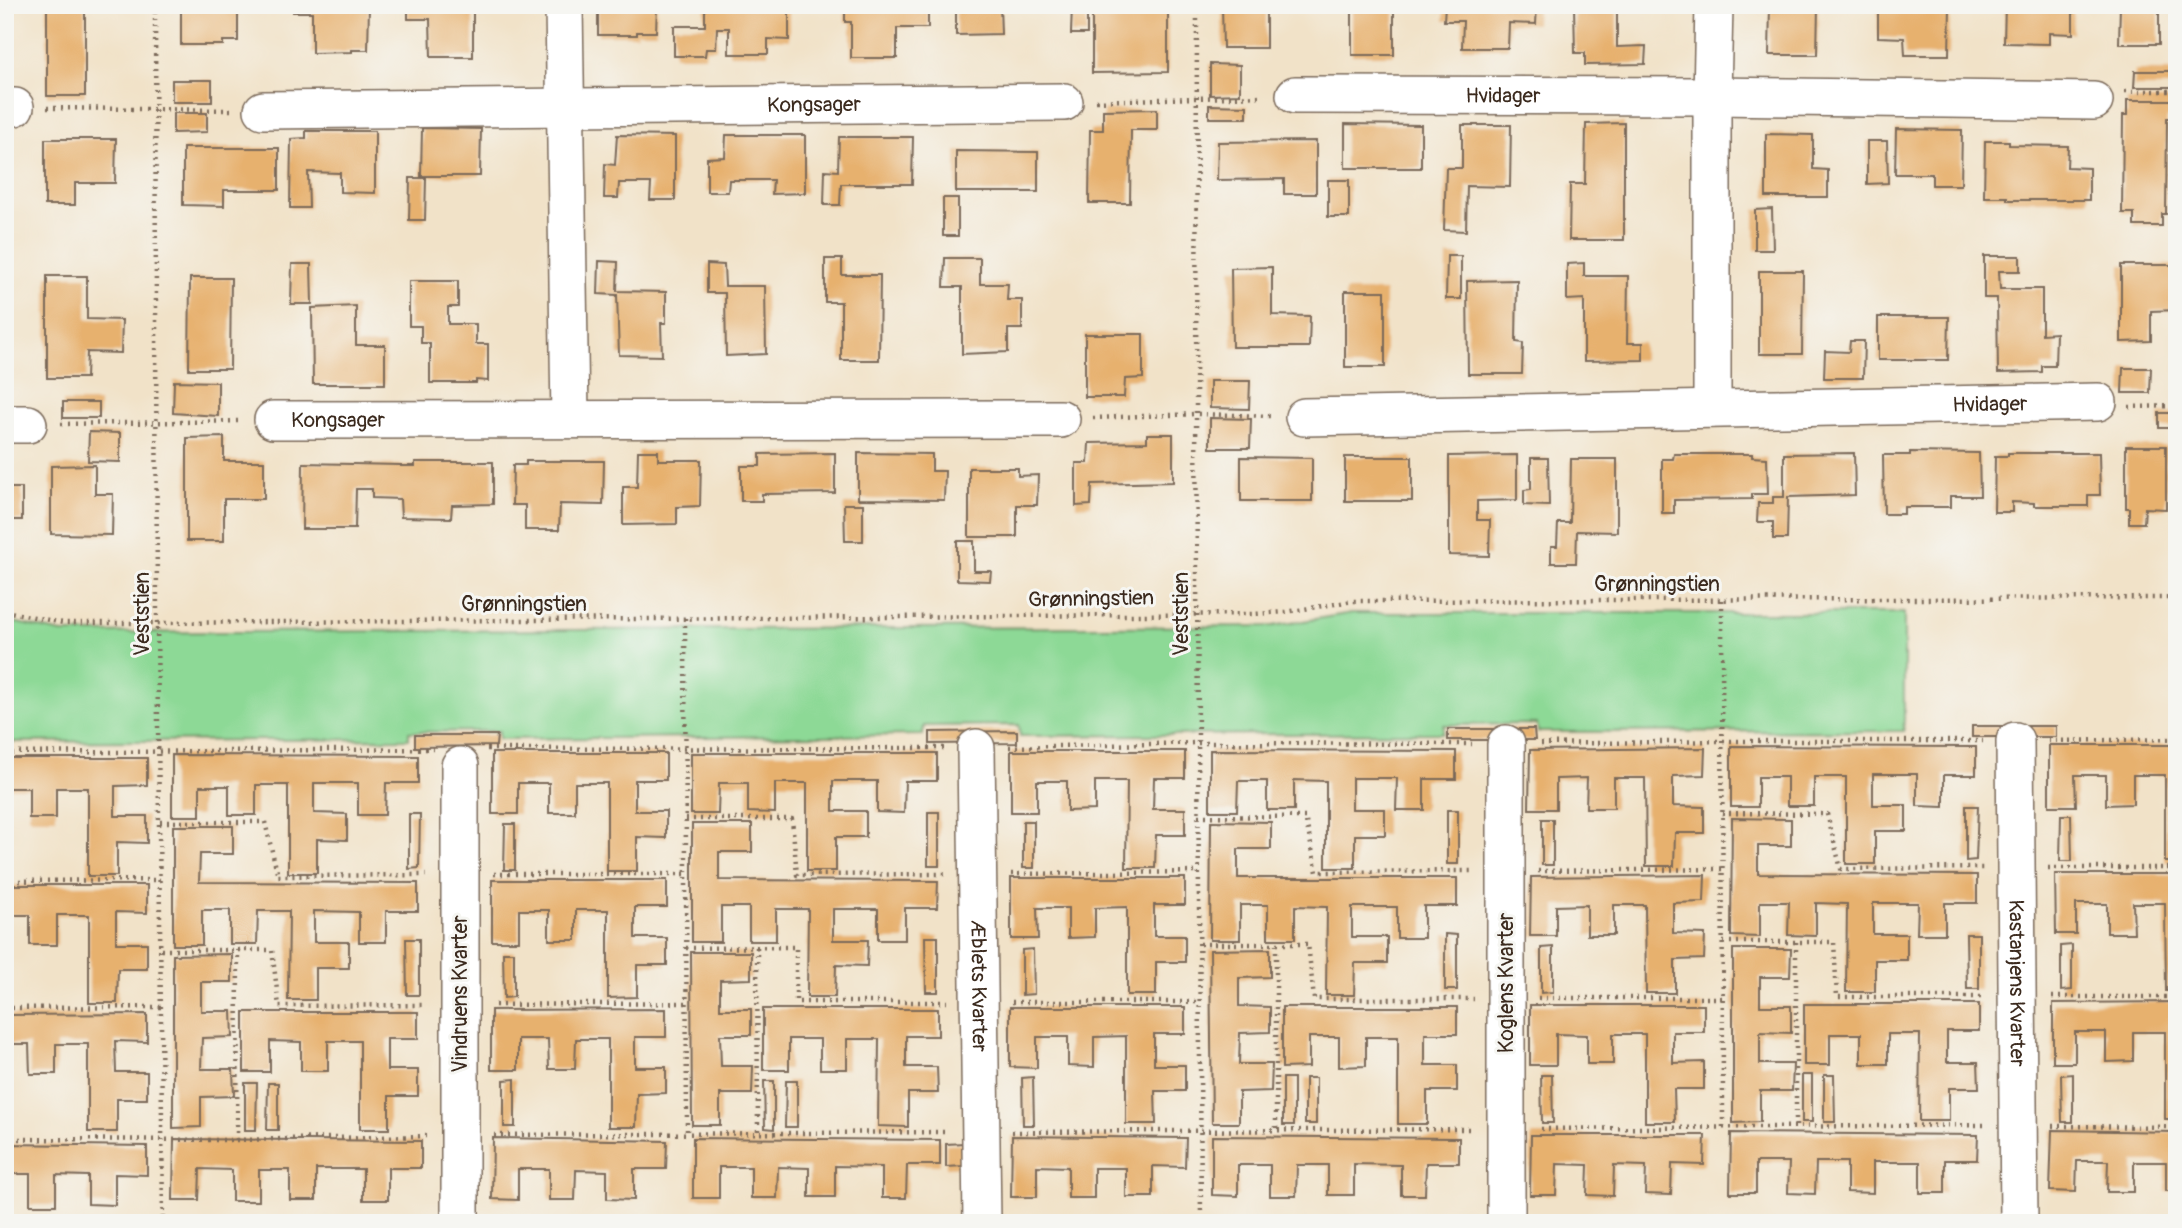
<svg xmlns="http://www.w3.org/2000/svg" width="2182" height="1228" font-family="Pangolin,sans-serif">
  <style>
    .green { fill: #8dd996; stroke: #64825a; stroke-width: 2 }
    .building { fill: #e7b16e }
    .lines { fill: none; stroke-linecap: round; stroke-linejoin: round }
    .minor-casing { stroke: #7b6a5a; stroke-width: 40 }
    .path { stroke: #7b6a5a; stroke-width: 4.5; stroke-dasharray: 2 5; stroke-linecap: butt }
    .minor { stroke: #fff; stroke-width: 37 }
    .labels { text-anchor: middle; dominant-baseline: central; stroke-width: 6; stroke-linejoin: round; paint-order: stroke }
    .street-label { font-size: 21px; fill: #3b2a1e; stroke: #f6f6f2 }
  </style>
  <rect width="100%" height="100%" fill="#f6f6f2"/>
  <filter id="ink" filterUnits="userSpaceOnUse"><feTurbulence type="fractalNoise" baseFrequency=".0143" numOctaves="2"/><feDisplacementMap in="SourceGraphic" scale="14" xChannelSelector="R" yChannelSelector="G"/><feConvolveMatrix kernelMatrix="1 2 1 2 8 2 1 2 1" color-interpolation-filters="sRGB"/></filter>
  <filter id="wash" filterUnits="userSpaceOnUse"><feTurbulence type="fractalNoise" baseFrequency=".00686" numOctaves="4" result="noise"/><feDisplacementMap in="SourceGraphic" scale="28" xChannelSelector="R" yChannelSelector="G"/><feGaussianBlur stdDeviation="1.57" result="paint"/><feColorMatrix in="noise" values="0 0 0 0 0 0 0 0 0 0 0 0 0 0 0 0 0 1.4 0 .05"/><feComposite in="paint" operator="in"/></filter>
  <g filter="url(#wash)">
    <rect width="100%" height="100%" fill="#f1e2c8"/>
    <path class="green" d="M1352 613H1904V731L1538 732 1537 724 1444 725 1443 733 1020 736 1019 725 924 726 923 735 499 739V731L409 732V739L5 742V620L62 633 1273 626Z"/>
    <g id="blocks">
      <path class="building" d="M47 5H85V96H47Z
        M181 5H223V12L238 11V41H223V45H181Z
        M293 5H369L368 50H352V52L312 53V12H293Z
        M408 5H473V57H431L430 19H408Z
        M598 5H657L656 32H637V35H598Z
        M705 5H768V9H789V40L768 39V54H729V28H717L716 49H706L705 56H674V26H705Z
        M845 5H928V28H897V58H851V22H845Z
        M956 5H1000L1001 34 956 35Z
        M1072 5H1087V34H1071Z
        M1222 5H1266V48H1223Z
        M1352 5H1394V55H1352Z
        M1445 5H1537L1536 24 1509 23 1508 48H1462L1463 21H1444Z
        M1574 5H1617V47L1646 46 1645 64 1585 65V53H1575Z
        M1770 5H1818L1817 55H1769Z
        M1878 5H1950L1949 55H1905L1904 38 1878 37Z
        M2005 5H2073V34L2049 33V44L2004 43Z
        M2120 5H2159V44H2119Z
        M1092 12H1168V72L1092 73Z
        M1210 64 1240 65V94L1210 95Z
        M2135 71H2172V87H2134Z
        M172 80H212V102H172Z
        M2127 100H2176V118H2167L2166 214H2162V226H2134V213H2122L2123 115H2127Z
        M1209 105 1247 106V118H1209Z
        M1157 109V130H1131L1130 203H1089L1090 130H1103V110Z
        M173 113H207V132L173 133Z
        M1624 123V240H1569L1570 184H1585L1586 124Z
        M1345 124 1421 125V168H1345Z
        M1462 125H1511L1510 187 1467 186 1466 231 1444 230 1446 168H1462Z
        M422 128 481 129 480 176H421Z
        M1896 129 1962 130 1961 185H1932V174H1895Z
        M306 131H375V193L340 192V173L308 172 309 208H290L291 139 306 138Z
        M1766 134 1813 135V169L1828 170V197H1766Z
        M617 135 675 136V200H650L651 183H619L618 198H604L605 164 615 165Z
        M726 135H805V193L772 194 773 180H729L728 192H707V158L725 157Z
        M839 137H913L912 184H841L840 205H824L825 170 838 171Z
        M45 139H116L115 183H75V205H45Z
        M1316 141V194H1284V179L1217 180 1218 142Z
        M1867 141H1887L1888 183 1867 184Z
        M1985 141H2009V145L2068 146 2067 167 2089 168V200H2007V197H1984Z
        M183 148H279V190H224V206L183 205Z
        M956 151 1038 152V192H956Z
        M410 178H426L425 220H409Z
        M1328 180H1349V217H1328Z
        M943 198H958V236H943Z
        M1772 209 1773 250H1755V210Z
        M1447 256H1461V299H1446Z
        M1984 256H2020V271H1999L2000 289H2042V334L2056 333 2055 366H2042V372L1998 373 1997 298H1984Z
        M945 258H980V284H1008L1007 300H1022V329H1008V352L962 354V287H944Z
        M825 259H842V275H880L879 360H841V302H825Z
        M599 261 618 262 617 291 666 292V323H661L662 356 619 355 617 295 598 294Z
        M1584 263V276H1628L1627 343H1643V360L1584 361V299L1567 300V264Z
        M292 264H311L312 304H291Z
        M707 264 724 265 725 286H765L766 354 726 356 725 293H707Z
        M2121 265H2177V310L2151 311V341L2121 342Z
        M1272 267V315L1310 316 1309 347H1232L1231 268Z
        M1759 271H1803L1802 354H1759Z
        M47 276H87V319L122 320 121 353 87 352 86 378H47Z
        M190 278H231L230 369H189Z
        M1517 280 1516 342 1523 343 1522 374H1468L1467 281Z
        M409 281H458V307H448V324H476V344H488V381L476 380V383H430V343H421V326H409Z
        M1345 291H1385V367H1345Z
        M356 306V345H385V384H313L312 308Z
        M1878 317H1949L1948 360H1878Z
        M1085 334H1143V378L1125 379 1124 397H1085Z
        M1850 341H1864L1863 378H1824L1825 351 1849 352Z
        M2123 368H2151L2150 393H2122Z
        M174 381 218 382V416L173 413Z
        M1210 381H1250L1249 409 1210 408Z
        M63 402H99V418H63Z
        M2159 413H2177V428H2159Z
        M1210 418 1251 419 1250 448H1210Z
        M89 432 120 433V462L88 461Z
        M1147 434H1173V482L1092 484 1091 505 1076 506V463H1088L1089 443 1147 442Z
        M224 437V461H264V499H224V541H187V438Z
        M2126 446H2166V509L2145 508 2144 523H2129V508H2126Z
        M638 451H658V460H701L700 506 677 507V524L623 525V487H637Z
        M1910 452 1979 453 1980 496H1950V507H1904V514H1884L1883 455H1910Z
        M835 453V493L762 494V501H741V466H760V454Z
        M858 453 932 454V471H945L944 500 858 499Z
        M1854 453 1855 495 1788 497 1787 539H1773V522H1757L1758 503H1773V497H1784V454Z
        M2008 453H2099L2100 495H2088V506H2034V503L2012 502V512H1994L1995 456H2008Z
        M1674 454H1752V457L1767 458 1768 494H1752V499L1674 500V513H1662V459H1673Z
        M1517 455V500L1477 501V520H1490L1489 556 1449 555V456Z
        M1241 457 1312 458V501H1241Z
        M1345 457H1412V501H1345Z
        M1531 458H1548L1549 506 1524 505V490L1531 489Z
        M1571 459H1617V532L1577 531 1576 563H1551V546H1557L1558 523H1570Z
        M526 461H604L603 505 560 504 559 530H525V505H512L513 465H526Z
        M415 462H493V504L452 505 451 518 401 517 400 499 372 498V489H356L355 529H302L303 463 401 465V466H415Z
        M95 465V494H113L112 535 51 534V466Z
        M969 468H1018V476L1038 475 1037 505H1017V537H969Z
        M5 488H22V520H5Z
        M844 504H863V541H845Z
        M957 541H974V571H991L990 581 957 580Z
        M1972 726H2056V737H1972Z
        M1448 729H1534L1535 740H1448Z
        M1017 731V743L930 744V732Z
        M415 735H497L496 746 415 747Z
        M2049 745H2177V862H2165V775H2133V804L2106 805V775H2075L2076 806H2049Z
        M1731 746 1976 747V775H1944V807L1917 806V774H1873V805H1906V831H1875V864H1846V777H1814V806H1787V777H1758V807H1731Z
        M1705 748 1704 775 1673 776V806L1704 807V833H1675L1674 866H1646L1645 778H1614V808H1586L1587 778 1556 779V809H1529L1530 750Z
        M1210 750 1456 751V779H1424V810H1396L1397 778H1352V809H1385V835H1355V868H1326V781L1294 780V810H1267V781H1238L1237 811H1210Z
        M1011 751H1185V778H1154L1153 809H1185V835H1156L1155 868H1126L1127 781H1095V810L1067 811V781H1037V812H1011Z
        M492 753H666V780H635V811H666V838L637 837V871H607V783H575V813H549V783H518V814H492Z
        M691 753H937V781H905L904 813 877 812V781H833V811H866V837H836V871H807V783H775V813L748 812V783H719L718 814H691Z
        M172 755 418 756V783H386L385 815H358V783H314V813L347 814V840L317 839V873H288V785H256V815H229V786H200V816H172Z
        M5 758H147V785L115 786V816H147V843L117 842V876H88V788H56V818H29V788H5Z
        M1966 806H1978L1976 860 1966 861Z
        M1447 810H1458V864H1447Z
        M928 812H939V866H928Z
        M409 814H420L419 868 409 869Z
        M2061 815H2071L2072 861H2060Z
        M1732 818 1791 819V846H1758V874L1977 875V903H1945V934H1917L1918 903H1873V934H1907V960H1875V992H1846L1847 904 1816 903V936L1788 935 1789 902H1760V937L1731 936Z
        M1542 819H1553V865H1542Z
        M1023 821H1034V868H1023Z
        M1211 821 1271 822V849H1238V878H1457V906H1424V938H1397V907H1352V937H1387V963H1355L1354 995H1326L1327 907 1295 906V939H1268V905H1240V940H1210Z
        M505 824H515V870H504Z
        M692 824H752V852H719V880L938 881 937 908H905V940H878V909H833V940H868L867 966 836 965 835 997H807L808 909H776V941H749V907H721V942H692Z
        M173 826H233V854H200L199 882 418 883V911H386V942H359V912L314 911V942H349V968H316V1000H288L289 911H258L257 944H230V910H202V945H173Z
        M2055 874H2177V991H2166L2165 903H2133L2134 933H2107V904H2076V934H2056Z
        M1705 875 1704 902 1673 903V933L1705 934 1704 959 1675 960V993H1646L1645 905H1614V935H1587V905L1556 906V936H1530L1531 877Z
        M1011 878H1185V905H1154V936H1185V962H1156V995H1127V907L1095 908V937L1068 938V908H1037L1038 939H1011Z
        M492 880H667V907H635V938H667V965H637V997L608 998V910H576V940H549V910H519V941H492Z
        M5 885H147V913L116 912V943H147V969H118L117 1003H89V915H57V945H30V915H5Z
        M1445 934 1457 935V990H1445Z
        M1966 934H1979V989H1967Z
        M925 937H938V992H926Z
        M406 939H419V995H407Z
        M2072 945V990L2061 991V946Z
        M1553 947V992L1541 993V948Z
        M1033 949 1034 994 1022 995V950Z
        M1270 949V977L1239 978V1006L1270 1007V1032L1240 1033 1239 1064H1272L1271 1091 1239 1092V1123H1212L1210 950Z
        M1733 949H1791L1790 977H1760V1006H1791V1033L1760 1032V1064H1793L1792 1091H1760V1122L1733 1123Z
        M503 952H514V997L504 998Z
        M691 952H751V979L720 980V1009H751V1035H720L721 1066H753L752 1094H720V1125H692Z
        M232 954V982H201V1011H232L233 1037 202 1038 201 1069H233L234 1096 201 1097V1127L173 1128V955Z
        M2177 1002V1119H2165V1032H2133V1061L2106 1062V1032H2075V1063H2053V1003Z
        M1804 1004H1979V1031H1947V1062H1978L1979 1088H1949V1121H1919L1920 1034H1888V1064H1861V1034H1830V1065H1804Z
        M1530 1005H1704V1032H1673V1063L1704 1062V1089H1674L1675 1122H1645V1034H1613V1064H1587V1035L1556 1034V1065H1530Z
        M1010 1007H1185V1034H1154V1065H1185V1091H1155L1156 1124H1126V1036L1094 1037V1067L1068 1066V1037H1037V1068L1010 1067Z
        M1282 1007H1457V1034H1425V1065H1457V1091H1427V1124H1398V1037H1366V1066L1339 1067V1037H1309V1067L1282 1068Z
        M666 1009V1037H635V1067H666V1093L637 1094 636 1127H608V1039H576L575 1069H549L548 1039H518V1070H491V1010Z
        M763 1009H938V1036H906V1067H937L938 1093H908V1127L878 1126 879 1039H847V1069H820V1039H789V1070H763Z
        M244 1012H418V1039H387V1070H418V1096H389V1129H360V1041H328V1071H301V1042L270 1041V1072H244Z
        M147 1014V1042L115 1041 116 1072H147V1099H117V1132H88V1044H56V1074H30L29 1044H5V1015Z
        M2073 1074V1122H2062L2061 1075Z
        M1541 1075H1552L1553 1123H1542Z
        M1802 1075H1812V1122H1802Z
        M1824 1075H1834L1835 1122H1824Z
        M1033 1077 1034 1125H1023L1022 1078Z
        M1283 1078H1294V1125H1283Z
        M1305 1078H1316V1124H1305Z
        M515 1079V1127H504V1080Z
        M764 1081H774V1129L765 1128Z
        M786 1081H797V1127H785Z
        M245 1083H257L256 1130H245Z
        M268 1083H278V1130H267Z
        M2052 1130 2177 1132V1191H2166V1162H2134V1192H2107L2108 1161H2077L2076 1192 2050 1191Z
        M1731 1133 1978 1135 1977 1160H1945V1193H1920V1162H1873V1193L1847 1192V1162H1816L1815 1194 1788 1193 1789 1162H1756V1193H1730Z
        M1531 1135H1705L1704 1165 1672 1164 1671 1195 1645 1194 1646 1166 1614 1165 1613 1196 1587 1195 1588 1165 1557 1164 1556 1195H1530Z
        M1012 1136 1186 1138 1185 1167 1153 1166V1197H1126V1168H1094V1198H1068V1167L1037 1166V1197H1011Z
        M1212 1136 1459 1138V1163H1426L1425 1195H1401V1165L1354 1164V1195H1328V1165H1297L1296 1196H1270V1165H1238V1196L1212 1195Z
        M493 1138 667 1141 666 1169H634V1200L607 1199V1171L576 1170 575 1200H549V1169H518V1200L492 1199Z
        M693 1138 940 1140V1165H907L906 1198H882V1167L835 1166V1197H809V1168L778 1167 777 1198H751V1167H719V1198H693Z
        M174 1139 421 1141V1168H388V1200H363V1169H316V1200H290V1170H259V1201H232V1170L200 1169 199 1200H173Z
        M964 1143V1166L946 1167V1144Z
        M5 1144 147 1146V1175L115 1174V1205L88 1204V1176L56 1175V1205H30V1174H5Z"/>
    </g>
  </g>
  <g filter="url(#ink)">
    <use href="#blocks" fill-opacity="0" stroke="#7b6a5a" stroke-width="2"/>
    <g class="lines">
      <g class="minor-casing">
        <g id="minor">
          <path d="M564 5 570 419"/>
          <path id="s1" d="M1295 95 1712 96 2094 101"/>
          <path d="M5 108 15 107"/>
          <path id="s2" d="M263 110 1064 102"/>
          <path d="M1712 409V96L1714 5"/>
          <path id="s3" d="M1304 417 2098 402"/>
          <path id="s4" d="M273 420 1061 419"/>
          <path d="M5 424H28"/>
          <path id="s5" d="M2015 741 2019 1223"/>
          <path id="s6" d="M976 748 982 1223"/>
          <path d="M460 766V1223"/>
          <path d="M1506 1223V744"/>
        </g>
      </g>
      <path class="path" d="M155 5 157 623 163 1223
        M1197 5 1196 414 1201 1223
        M2125 91H2177
        M1096 101 1263 96
        M47 108 231 110
        M2129 407 2177 406
        M1093 418 1196 414 1270 416
        M61 424 241 421
        M1722 600 1723 1127
        M5 611 63 623H157L1254 614 1286 612 1353 601 2177 598
        M685 618 687 1133
        M2048 741 2177 739
        M1541 744 1722 741H1983
        M1009 747 1198 743 1472 744
        M487 749 944 748
        M5 753 433 749
        M1722 813 1827 814 1841 869 1983 868
        M1198 816 1305 817 1317 872 1473 871
        M686 819H792L797 875 946 874
        M160 822H265L278 876 426 875
        M2048 868H2177
        M1538 871 1722 869
        M494 874H686
        M1011 874 1199 872
        M5 881 160 880
        M1723 942H1834L1837 997H1983
        M1796 942V1126
        M1200 944H1308L1314 999H1474
        M1276 944V1130
        M757 947 758 1133
        M686 948 796 947V1002H947
        M161 950H272L279 1006 426 1005
        M2052 997H2177
        M1538 998H1723
        M1012 1002H1200
        M495 1005 686 1003
        M5 1008 161 1007
        M2052 1126 2177 1127
        M1541 1129 1987 1125
        M1012 1132 1472 1129
        M494 1135 947 1132
        M5 1139 237 1140 426 1136
        M237 1140 238 950"/>
      <use href="#minor" class="minor"/>
    </g>
  </g>
  <g class="labels">
    <g class="street-label">
      <text stroke="none"><textPath href="#s1" startOffset="208">Hvidager</textPath></text>
      <text stroke="none"><textPath href="#s2" startOffset="551">Kongsager</textPath></text>
      <text stroke="none"><textPath href="#s3" startOffset="686">Hvidager</textPath></text>
      <text stroke="none"><textPath href="#s4" startOffset="65">Kongsager</textPath></text>
      <text x="1657" y="584">Grønningstien</text>
      <text transform="translate(1091 599) rotate(-1)">Grønningstien</text>
      <text x="524" y="604">Grønningstien</text>
      <text transform="translate(142 614) rotate(-90)">Veststien</text>
      <text transform="translate(1181 614) rotate(-90)">Veststien</text>
      <text stroke="none"><textPath href="#s5" startOffset="242">Kastanjens Kvarter</textPath></text>
      <text transform="translate(1506 983) rotate(-90)">Koglens Kvarter</text>
      <text stroke="none"><textPath href="#s6" startOffset="238">Æblets Kvarter</textPath></text>
      <text transform="translate(460 994) rotate(-90)">Vindruens Kvarter</text>
    </g>
  </g>
  <rect width="2182" height="1228" fill="none" stroke="#f6f6f2" stroke-width="28"/>
</svg>
